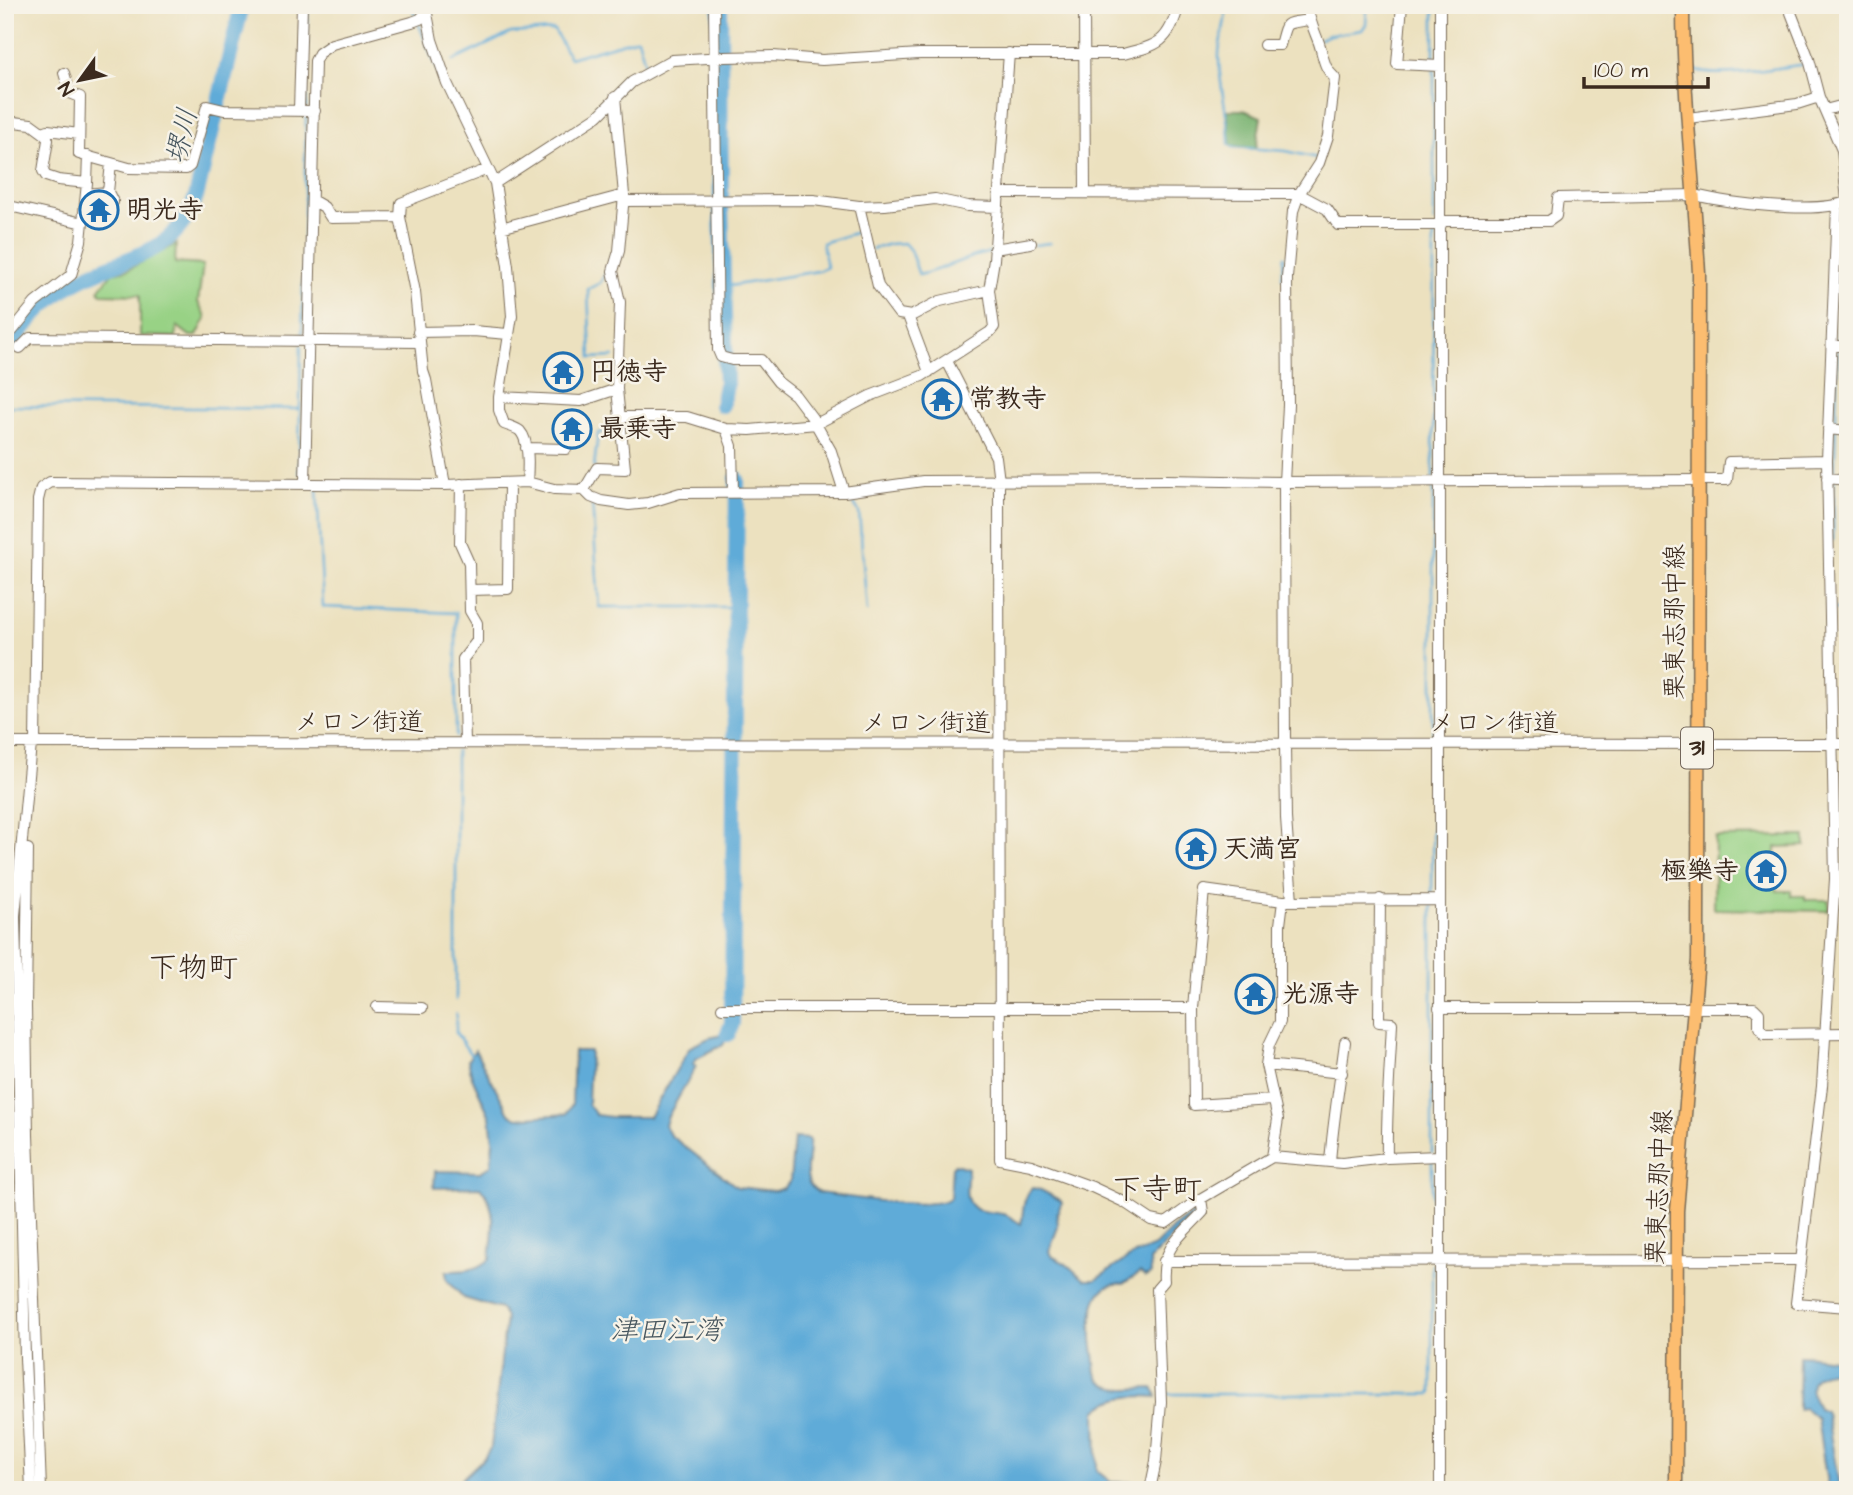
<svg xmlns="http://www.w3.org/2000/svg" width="1853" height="1495" font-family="'Architects Daughter','Klee One',sans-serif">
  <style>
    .green { fill: #98d285; stroke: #6a7e52; stroke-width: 2 }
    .forest { fill: #7ab472; stroke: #5a6f48; stroke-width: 2 }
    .water { fill: #5fabd8; stroke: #4d6a7b; stroke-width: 2 }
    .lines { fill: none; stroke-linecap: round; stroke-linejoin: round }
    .stream { stroke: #5fabd8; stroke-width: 2.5 }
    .river { stroke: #5fabd8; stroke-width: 16 }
    .minor-casing { stroke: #796a56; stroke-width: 12 }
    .major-casing { stroke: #796a56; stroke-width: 15 }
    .minor { stroke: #fff; stroke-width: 10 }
    .major { stroke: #fcbd6f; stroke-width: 12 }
    .labels { text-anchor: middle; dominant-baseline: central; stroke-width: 5; stroke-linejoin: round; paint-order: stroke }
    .shield { fill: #f7f3e8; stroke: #73665b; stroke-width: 2 }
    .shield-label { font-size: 24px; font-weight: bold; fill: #3b2a1e }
    .poi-label { font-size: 26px; font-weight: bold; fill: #3b2a1e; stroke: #f7f3e8; text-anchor: start }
    .street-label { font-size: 26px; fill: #3b2a1e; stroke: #f7f3e8 }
    .water-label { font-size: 28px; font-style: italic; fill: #48575f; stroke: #f7f3e8 }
    .quarter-label { font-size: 30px; fill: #3b2a1e; stroke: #f7f3e8 }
  </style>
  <rect width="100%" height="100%" fill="#f7f3e8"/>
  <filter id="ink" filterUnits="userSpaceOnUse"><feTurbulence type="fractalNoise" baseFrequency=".0143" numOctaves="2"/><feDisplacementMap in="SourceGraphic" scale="14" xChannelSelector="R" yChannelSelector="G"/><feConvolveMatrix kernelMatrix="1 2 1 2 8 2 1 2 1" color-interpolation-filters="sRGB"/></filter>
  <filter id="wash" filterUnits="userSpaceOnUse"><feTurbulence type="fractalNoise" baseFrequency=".00686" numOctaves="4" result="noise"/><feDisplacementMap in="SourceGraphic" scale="28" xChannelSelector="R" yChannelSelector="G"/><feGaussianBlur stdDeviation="1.57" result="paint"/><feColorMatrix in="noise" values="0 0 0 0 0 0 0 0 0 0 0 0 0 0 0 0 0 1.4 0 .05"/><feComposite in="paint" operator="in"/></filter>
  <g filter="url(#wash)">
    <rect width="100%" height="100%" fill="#ece1bf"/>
    <path class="green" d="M176 244 175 263 203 265 198 302 206 318 197 336H190L177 326 176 337 140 336V295L101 294 99 290 112 273 127 270Z
      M1805 836V846L1776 847V857H1766V877H1776L1777 891H1791V896H1805V900H1829L1828 911 1714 909 1715 837Z"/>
    <path class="forest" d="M1227 110H1244L1261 117 1256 149 1233 146 1230 144Z"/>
    <path class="water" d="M728 1034 723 1045 697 1058 693 1064 696 1066 667 1118 665 1126 670 1135 737 1187 774 1191 784 1188 790 1181 794 1138 809 1139C811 1158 798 1182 819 1193 843 1196 933 1212 950 1198L952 1167 955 1164 968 1168C968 1177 965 1189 967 1197 971 1216 992 1210 1006 1215 1011 1217 1016 1221 1021 1224 1024 1211 1022 1199 1032 1188L1039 1189 1060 1200 1062 1203 1057 1213 1058 1227 1049 1251 1051 1256 1065 1263 1085 1280H1095L1133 1255 1155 1246 1173 1228 1199 1208 1200 1209 1150 1260 1151 1274 1145 1277 1140 1273 1123 1284C1087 1279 1090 1332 1094 1354 1096 1365 1093 1377 1104 1384 1116 1392 1138 1388 1153 1388L1156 1392 1157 1397C1137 1395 1110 1396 1096 1411L1097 1471 1111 1482H1138L1137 1490H450L484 1458 491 1447 506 1318 501 1309 464 1298 447 1280 446 1271C464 1271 477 1271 490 1259 493 1234 498 1206 480 1187L434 1188 435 1171 480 1172 491 1166 493 1141 490 1117 472 1077 468 1060 475 1050 509 1113 517 1118 566 1114 572 1105 574 1051H590L588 1104 596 1115 611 1117H649L690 1047 709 1038Z
      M1799 1355C1816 1355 1830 1360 1848 1360V1370C1821 1371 1800 1375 1818 1408L1825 1411 1827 1416 1840 1490H1828L1817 1418 1804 1408 1798 1409Z"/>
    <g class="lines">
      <path class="stream" d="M411 5 440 77
        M1226 5C1227 23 1219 38 1219 55 1218 85 1229 114 1229 144L1233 147 1286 151 1317 158
        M1320 39 1329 35 1362 30 1366 24 1367 5
        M453 61 511 33 554 30 570 58 638 38 647 71
        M1434 61V5
        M1695 70C1716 80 1781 67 1807 64
        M306 107 308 5
        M612 109 610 111 613 129
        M1434 222V68
        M1034 245 1050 243
        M872 249 890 244 904 243 910 250 919 275C944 269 967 256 993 252
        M1840 253 1843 204
        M610 266 600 283 588 289 591 358 614 357
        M1282 278 1284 257
        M724 287 818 271 827 267 822 243 861 231
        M302 338 306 114
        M5 406 300 409 301 345
        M594 467 598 433 619 430
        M299 473 300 409
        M1433 478 1434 229
        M317 489 323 607 456 613V736
        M849 495 859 512 867 611
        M592 500 599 607H737
        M1833 540 1839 284
        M1834 609H1848
        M1433 740V485
        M1432 898 1433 747
        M456 1000V751
        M456 1014V1033L473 1058
        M1432 1153V905
        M1432 1258V1160
        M1165 1394H1432V1265"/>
      <path class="river" d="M720 5 721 207 726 385 722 405
        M5 352C24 327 42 303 69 286 118 254 173 262 196 197L242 5
        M728 1034 732 1023 737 479"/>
    </g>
  </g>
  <g filter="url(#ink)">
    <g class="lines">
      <g class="minor-casing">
        <path id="minor" d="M714 5 718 350 721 357 732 360H761L778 382 795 395 813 419 831 451 844 492
          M1084 5 1085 193
          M1402 5 1397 64 1440 66
          M1788 5 1809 59 1819 97 1842 150 1847 201
          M426 8 432 40 447 83 495 183 508 266 512 316 499 397V410L504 424C509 426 517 428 520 431 530 442 528 469 527 482
          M1264 45H1280C1287 20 1283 24 1309 20
          M64 73 70 93 80 97 79 154 129 168 186 169 190 166 207 106 224 110 315 111
          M299 110 302 5
          M1825 110 1848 104
          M1688 118 1797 104 1819 97
          M5 121 31 124 46 135 48 140 43 171 46 176 58 180 87 183 81 241 71 275 35 303 5 340
          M43 132 48 130 79 134
          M111 163 108 192 113 202
          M87 183 88 156
          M495 183 598 116 632 82 672 60 725 57 773 56 822 60 920 54H1123C1159 45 1168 43 1179 5
          M999 193 1299 194 1327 209 1338 225H1441
          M86 194 108 192
          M312 200 324 207 331 218 400 217
          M624 201 813 200 859 206 885 205 935 199 968 206 998 207
          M5 205 83 223
          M859 206 878 286 899 314 911 316 940 301 989 290
          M1837 206 1827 460 1835 879 1822 1086 1796 1303 1848 1307
          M1441 221H1549L1556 216 1558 198 1695 195C1727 203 1819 215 1848 201
          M501 228 624 195
          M994 249 1031 243
          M908 316 929 372
          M418 332 473 331 508 334
          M1832 346H1848
          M20 348 30 338 419 342
          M947 361 996 457 999 481 1000 1159 1031 1165 1092 1187 1124 1202 1151 1220 1166 1223 1195 1202 1272 1157 1342 1163 1387 1158 1439 1156
          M499 397 581 401 617 389
          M621 417H687L726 429 750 430 816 424 870 396 922 376 990 332 994 327 989 290 994 260 1009 53
          M726 429 732 446 733 492
          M1828 429 1848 431
          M526 448 566 449
          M1827 478 1848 480
          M305 483 315 61 319 53 332 44 412 22 420 19 427 12
          M461 484 460 543 469 563 470 611 477 623V641L463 659 465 743
          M445 485 426 380 423 371 415 292 400 217 401 203 488 169
          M584 490 591 497 601 501 629 505 648 503 680 493 844 492 923 481 1166 480 1284 482 1698 480H1727L1729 462 1827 460
          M470 590 508 589 509 483
          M5 743 1848 744
          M35 744 38 500 41 488 50 482 445 485 527 482 554 489 584 490 597 468 625 469 617 389 620 302 613 271 619 251 624 195 615 97
          M28 849 26 1007 28 1135 41 1490
          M1380 899 1379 1022 1392 1023C1390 1068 1386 1113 1387 1158
          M1292 901 1286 818 1285 744 1284 482 1288 405 1287 278 1293 211 1299 194 1319 163 1328 136 1335 78C1323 67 1324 58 1319 43 1314 30 1309 20 1307 5
          M377 1007 422 1008
          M722 1008H1193
          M1439 1008H1754L1759 1013V1027L1764 1034 1848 1033
          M1266 1065 1342 1073
          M1272 1100 1194 1105 1193 1008 1204 890 1283 901 1439 900
          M1272 1157 1278 1119 1266 1065 1269 1045 1280 1022V925L1283 901
          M1330 1162C1333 1121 1340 1082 1345 1042
          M1164 1261 1801 1260
          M31 1490 25 1358 15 916 31 744
          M1150 1490 1156 1461 1161 1402 1157 1289 1164 1281C1161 1247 1183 1234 1203 1212L1201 1199
          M1440 1490V5"/>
      </g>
      <g class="major-casing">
        <path id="major" d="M1676 1490 1677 1211 1698 959 1699 273C1694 184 1683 95 1683 5"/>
      </g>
      <use href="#minor" class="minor"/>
      <use href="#major" class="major"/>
    </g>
  </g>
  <defs>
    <g id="temple-ring" transform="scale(2.0125)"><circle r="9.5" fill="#f7f3e8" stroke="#1f6fb2" stroke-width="1.5"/><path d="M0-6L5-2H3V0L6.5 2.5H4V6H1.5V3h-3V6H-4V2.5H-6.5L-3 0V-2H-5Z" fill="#1f6fb2"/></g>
  </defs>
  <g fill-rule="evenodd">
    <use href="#temple-ring" x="99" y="210"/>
    <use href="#temple-ring" x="563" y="372"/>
    <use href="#temple-ring" x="942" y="399"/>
    <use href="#temple-ring" x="572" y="429"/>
    <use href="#temple-ring" x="1196" y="849"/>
    <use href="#temple-ring" x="1766" y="871"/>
    <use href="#temple-ring" x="1255" y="994"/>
  </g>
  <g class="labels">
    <rect class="shield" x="1681" y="727.5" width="32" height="41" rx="5"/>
    <g class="shield-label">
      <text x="1697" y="748">31</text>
    </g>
    <g class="poi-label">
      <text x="126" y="210">明光寺</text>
      <text x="590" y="372">円徳寺</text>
      <text x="969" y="399">常教寺</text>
      <text x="599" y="429">最乗寺</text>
      <text x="1223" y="849">天満宮</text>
      <text x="1739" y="871" text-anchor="end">極樂寺</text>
      <text x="1282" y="994">光源寺</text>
    </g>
    <g class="street-label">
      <text transform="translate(1675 622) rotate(-90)">栗東志那中線</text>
      <text x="359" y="722">メロン街道</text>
      <text x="926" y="723">メロン街道</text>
      <text x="1494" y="723">メロン街道</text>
      <text transform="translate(1659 1187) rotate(-87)">栗東志那中線</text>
    </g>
    <g class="water-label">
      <text transform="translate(182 136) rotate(-76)">堺川</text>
      <text x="666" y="1330">津田江湾</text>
    </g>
    <g class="quarter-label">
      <text x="193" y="968">下物町</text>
      <text x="1157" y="1190">下寺町</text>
    </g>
  </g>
  <rect width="1853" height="1495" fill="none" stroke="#f7f3e8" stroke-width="28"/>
  <g transform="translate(80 80) rotate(237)" stroke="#f7f3e8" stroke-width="5" paint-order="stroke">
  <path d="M0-5L12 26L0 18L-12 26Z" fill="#3b2a1e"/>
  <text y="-10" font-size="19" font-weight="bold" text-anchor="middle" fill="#3b2a1e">N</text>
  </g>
  <path d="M1584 77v10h124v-10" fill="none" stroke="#3b2a1e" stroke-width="3.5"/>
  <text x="1594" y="77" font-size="21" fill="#3b2a1e" stroke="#f7f3e8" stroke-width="5" paint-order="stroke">100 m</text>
</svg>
